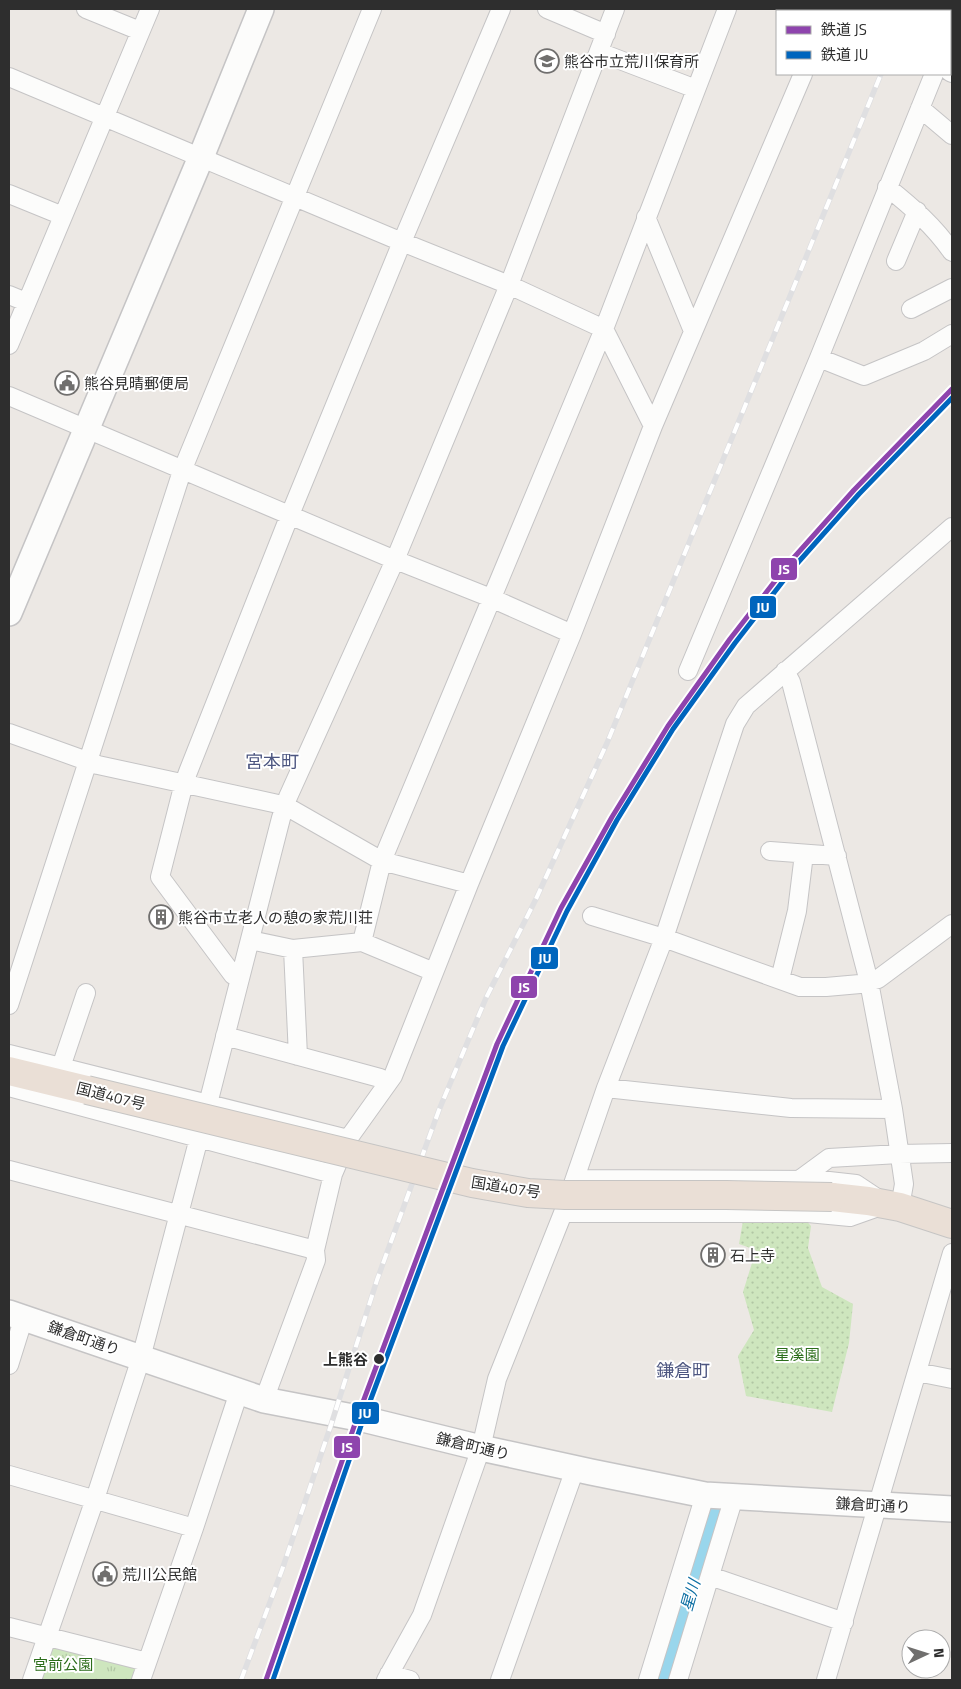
<svg xmlns="http://www.w3.org/2000/svg" width="961" height="1689" font-family="'Titillium Web','Noto Sans JP',sans-serif">
  <style>
    .grass { fill: url(#grass-tufts) }
    .garden { fill: url(#garden-dots) }
    .lines { fill: none; stroke-linecap: round; stroke-linejoin: round }
    .river { stroke: #99d6ec; stroke-width: 29 }
    .street-casing { stroke: #c5c4c5; stroke-width: 20 }
    .secondary-casing { stroke: #c5c4c5; stroke-width: 28 }
    .highway-casing { stroke: #c6c5c4; stroke-width: 30 }
    .street { stroke: #fcfcfb; stroke-width: 18 }
    .secondary { stroke: #fcfcfb; stroke-width: 25 }
    .highway { stroke: #eadfd6; stroke-width: 28 }
    .rail-casing { stroke: #dfdfe1; stroke-width: 5.5 }
    .rail { stroke: #fff; stroke-width: 4; stroke-dasharray: 11; stroke-linecap: butt }
    .highway-bridge-casing { stroke: #c6c5c4; stroke-width: 30; stroke-linecap: butt }
    .highway-bridge { stroke: #eadfd6; stroke-width: 28 }
    .rail-1-casing { stroke: #fff; stroke-width: 9 }
    .rail-2-casing { stroke: #fff; stroke-width: 9 }
    .rail-1 { stroke: #8e44ad; stroke-width: 5 }
    .rail-2 { stroke: #0065bd; stroke-width: 5 }
    .stop-dot { fill: #2e2e2e; stroke: #fff; stroke-width: 2 }
    .labels { text-anchor: middle; dominant-baseline: central; stroke-width: 4; stroke-linejoin: round; paint-order: stroke }
    .poi-label { font-size: 15px; fill: #2e2e2e; stroke: #fff; text-anchor: start }
    .street-label { font-size: 15px; fill: #2e2e2e; stroke: #fff }
    .park-label { font-size: 15px; fill: #2c6e1b; stroke: #fff }
    .stop-label { font-size: 15px; font-weight: bold; fill: #2e2e2e; stroke: #fff; text-anchor: end }
    .water-label { font-size: 16px; font-style: italic; fill: #0d6fa3; stroke: #fff }
    .quarter-label { font-size: 18px; fill: #4d5680; stroke: #fff }
    .line-badge { stroke: #fff; stroke-width: 2 }
    .badge-label { font-size: 14px; text-anchor: middle; font-weight: bold; fill: #fff }
  </style>
  <defs>
    <pattern id="grass-tufts" width="24" height="20" patternUnits="userSpaceOnUse" patternTransform="scale(1.25)"><rect width="24" height="20" fill="#cee6be"/><path d="M3 7l-1-3M5 7V3M7 7l1-3M15 17l-1-3M17 17v-4M19 17l1-3" fill="none" stroke="#b1c6a4"/></pattern>
    <pattern id="garden-dots" width="8" height="8" patternUnits="userSpaceOnUse" patternTransform="scale(1.25)"><rect width="8" height="8" fill="#cee6be"/><path d="M2 2h.1M6 6h.1" fill="none" stroke="#b1c6a4" stroke-width="1.8" stroke-linecap="round"/></pattern>
  </defs>
  <rect width="100%" height="100%" fill="#ece8e4"/>
  <path class="grass" d="M926 9H952V20L950 26V11H925Z
    M52 1646 138 1669 134 1680H40Z"/>
  <path class="garden" d="M745 1209 802 1216 811 1226 808 1248 822 1287 853 1304 849 1343 832 1412 746 1396 738 1356 754 1330 743 1292 756 1250 739 1244Z"/>
  <g class="lines">
    <path class="river" d="M664 1680 715 1509"/>
    <g class="street-casing">
      <path id="street" d="M86 9 140 31
        M547 9 606 34
        M805 9 811 11
        M829 11 830 9
        M950 39 952 33
        M599 52 696 89
        M950 72 952 73
        M9 77 402 242 509 285 604 329 653 426
        M920 108 952 135
        M887 187C912 207 934 226 952 252
        M9 194 63 216
        M646 217 693 331
        M896 261 917 211
        M9 295 26 302
        M911 309 952 288
        M9 345 150 9
        M819 358 864 376 924 351 952 334
        M9 396 388 557 491 598 572 634
        M688 671 819 358 934 74
        M785 671 791 682 869 982 893 1109 904 1184 900 1207
        M9 733 98 765 278 804 291 809 382 861 469 884
        M770 851 837 856
        M592 916 664 938 800 987H826L860 984 878 979 952 924
        M250 940 293 949 362 942 434 972
        M362 942 382 861 604 329 727 9
        M293 949 298 1056
        M240 979 233 975 160 877 184 783 188 772 287 522 402 242 501 9
        M780 979 797 911 804 854
        M9 1005 182 471 372 9
        M225 1036 380 1078 388 1083
        M9 1054 348 1139
        M61 1067 86 993
        M9 1087 333 1174
        M606 1088 791 1108 893 1109
        M9 1170 315 1250
        M575 1179 820 1180 856 1184 880 1200
        M799 1180 829 1158 899 1154 952 1153
        M563 1213H808L850 1217 881 1206
        M9 1365 24 1317
        M917 1372 952 1379
        M264 1400 316 1260 315 1250 333 1174 348 1139 393 1076 469 884 572 634 653 426 803 74
        M9 1475 194 1528
        M710 1576 844 1622
        M9 1627 147 1662
        M389 1674 410 1680
        M32 1680 95 1499 141 1358 210 1096 281 818 288 797 395 560 509 285 615 9
        M141 1680 194 1528 239 1392
        M386 1680 422 1615 481 1448 497 1379 563 1213 606 1088 664 938 735 724 746 706 952 527
        M500 1680 575 1469
        M648 1680 705 1495
        M678 1680 734 1497
        M826 1680 952 1253"/>
    </g>
    <g class="secondary-casing">
      <path id="secondary" d="M9 613 201 157 261 9
        M9 1313 264 1400 363 1419 481 1448 591 1472 705 1495 952 1509"/>
    </g>
    <g class="highway-casing">
      <path id="highway" d="M9 1071 87 1090
        M832 1197 868 1201 900 1207 952 1224"/>
    </g>
    <use href="#street" class="street"/>
    <use href="#secondary" class="secondary"/>
    <use href="#highway" class="highway"/>
    <g class="rail-casing">
      <path id="rail" d="M906 11 907 9
        M241 1680 282 1570 331 1425 377 1280 439 1110 486 998 536 899 607 743 881 74"/>
    </g>
    <use href="#rail" class="rail"/>
    <g class="highway-bridge-casing">
      <path id="highway-bridge" d="M87 1090 472 1183 528 1193 565 1195H726L832 1197"/>
    </g>
    <use href="#highway-bridge" class="highway-bridge"/>
    <g class="rail-1-casing">
      <path id="rail-1" d="M266 1680 357 1418 497 1044 561 908 612 817 668 726 730 639 789 563 854 490 952 389"/>
    </g>
    <g class="rail-2-casing">
      <path id="rail-2" d="M273 1680 363 1420 503 1046 567 911 617 820 673 729 735 643 794 567 859 494 952 398"/>
    </g>
    <use href="#rail-1" class="rail-1"/>
    <use href="#rail-2" class="rail-2"/>
  </g>
  <defs>
    <g id="school-ring" transform="scale(1.25)"><circle r="9.5" fill="#fff" stroke="#706f6e" stroke-width="1.5"/><path d="M0-5L7-2L0 1L-7-2ZM-4 1L0 2.5L4 1V4Q0 6-4 4Z" fill="#706f6e"/></g>
    <g id="civic-ring" transform="scale(1.25)"><circle r="9.5" fill="#fff" stroke="#706f6e" stroke-width="1.5"/><path d="M-.6-6.5H3V-4.5H.6V-3L4-1V1h2V6H-6V1h2V-1L-.6-3ZM-1.2 2.5V6h2.4V2.5Z" fill="#706f6e"/></g>
    <g id="building-ring" transform="scale(1.25)"><circle r="9.5" fill="#fff" stroke="#706f6e" stroke-width="1.5"/><path d="M-4-6H4V6H1V3H-1V6H-4ZM-2.5-4.3h1.7v1.8h-1.7ZM.8-4.3h1.7v1.8H.8ZM-2.5-1h1.7V.8h-1.7ZM.8-1h1.7V.8H.8Z" fill="#706f6e"/></g>
  </defs>
  <g fill-rule="evenodd">
    <use href="#school-ring" x="547" y="61"/>
    <use href="#civic-ring" x="67" y="383"/>
    <use href="#building-ring" x="161" y="917"/>
    <use href="#building-ring" x="713" y="1255"/>
    <use href="#civic-ring" x="105" y="1574"/>
  </g>
  <circle class="stop-dot" cx="379" cy="1359" r="6"/>
  <g class="labels">
    <g class="poi-label">
      <text x="564" y="61">熊谷市立荒川保育所</text>
      <text x="84" y="383">熊谷見晴郵便局</text>
      <text x="178" y="917">熊谷市立老人の憩の家荒川荘</text>
      <text x="730" y="1255">石上寺</text>
      <text x="122" y="1574">荒川公民館</text>
    </g>
    <g class="street-label">
      <text transform="translate(111 1096) rotate(14)">国道407号</text>
      <text transform="translate(506 1187) rotate(9)">国道407号</text>
      <text transform="translate(84 1338) rotate(19)">鎌倉町通り</text>
      <text transform="translate(473 1446) rotate(13)">鎌倉町通り</text>
      <text transform="translate(873 1505) rotate(3)">鎌倉町通り</text>
    </g>
    <g class="park-label">
      <text x="797" y="1354">星溪園</text>
      <text x="63" y="1664">宮前公園</text>
    </g>
    <g class="stop-label">
      <text x="368" y="1359">上熊谷</text>
    </g>
    <g class="water-label">
      <text transform="translate(690 1595) rotate(-74)">星川</text>
    </g>
    <g class="quarter-label">
      <text x="272" y="761">宮本町</text>
      <text x="683" y="1370">鎌倉町</text>
    </g>
  </g>
  <g class="line-badge">
    <rect x="770" y="557" width="28" height="24" rx="5" fill="#8e44ad"/>
    <rect x="749" y="595" width="28" height="24" rx="5" fill="#0065bd"/>
    <rect x="530" y="946" width="29" height="24" rx="5" fill="#0065bd"/>
    <rect x="510" y="975" width="28" height="24" rx="5" fill="#8e44ad"/>
    <rect x="351" y="1401" width="29" height="24" rx="5" fill="#0065bd"/>
    <rect x="333" y="1435" width="28" height="24" rx="5" fill="#8e44ad"/>
  </g>
  <g class="badge-label">
    <text x="784" y="574">JS</text>
    <text x="763" y="612">JU</text>
    <text x="545" y="963">JU</text>
    <text x="524" y="992">JS</text>
    <text x="365" y="1418">JU</text>
    <text x="347" y="1452">JS</text>
  </g>
  <rect width="961" height="1689" fill="none" stroke="#2e2e2e" stroke-width="20"/>
  <rect x="776" y="10" width="175" height="65" fill="#ffffff" stroke="#ababab"/>
  <rect x="786" y="26" width="25" height="8" fill="#8e44ad" stroke="#ababab"/>
  <text x="821" y="35" font-size="15" fill="#2e2e2e">鉄道 JS</text>
  <rect x="786" y="51" width="25" height="8" fill="#0065bd" stroke="#ababab"/>
  <text x="821" y="60" font-size="15" fill="#2e2e2e">鉄道 JU</text>
  <g transform="translate(926 1654) rotate(86)"><circle r="24" fill="#ffffff" stroke="#ababab"/>
  <path d="M0-4L9 19L0 12L-9 19Z" fill="#706f6e"/>
  <text y="-8" font-size="14" font-weight="bold" text-anchor="middle" fill="#2e2e2e">N</text>
  </g>
</svg>
